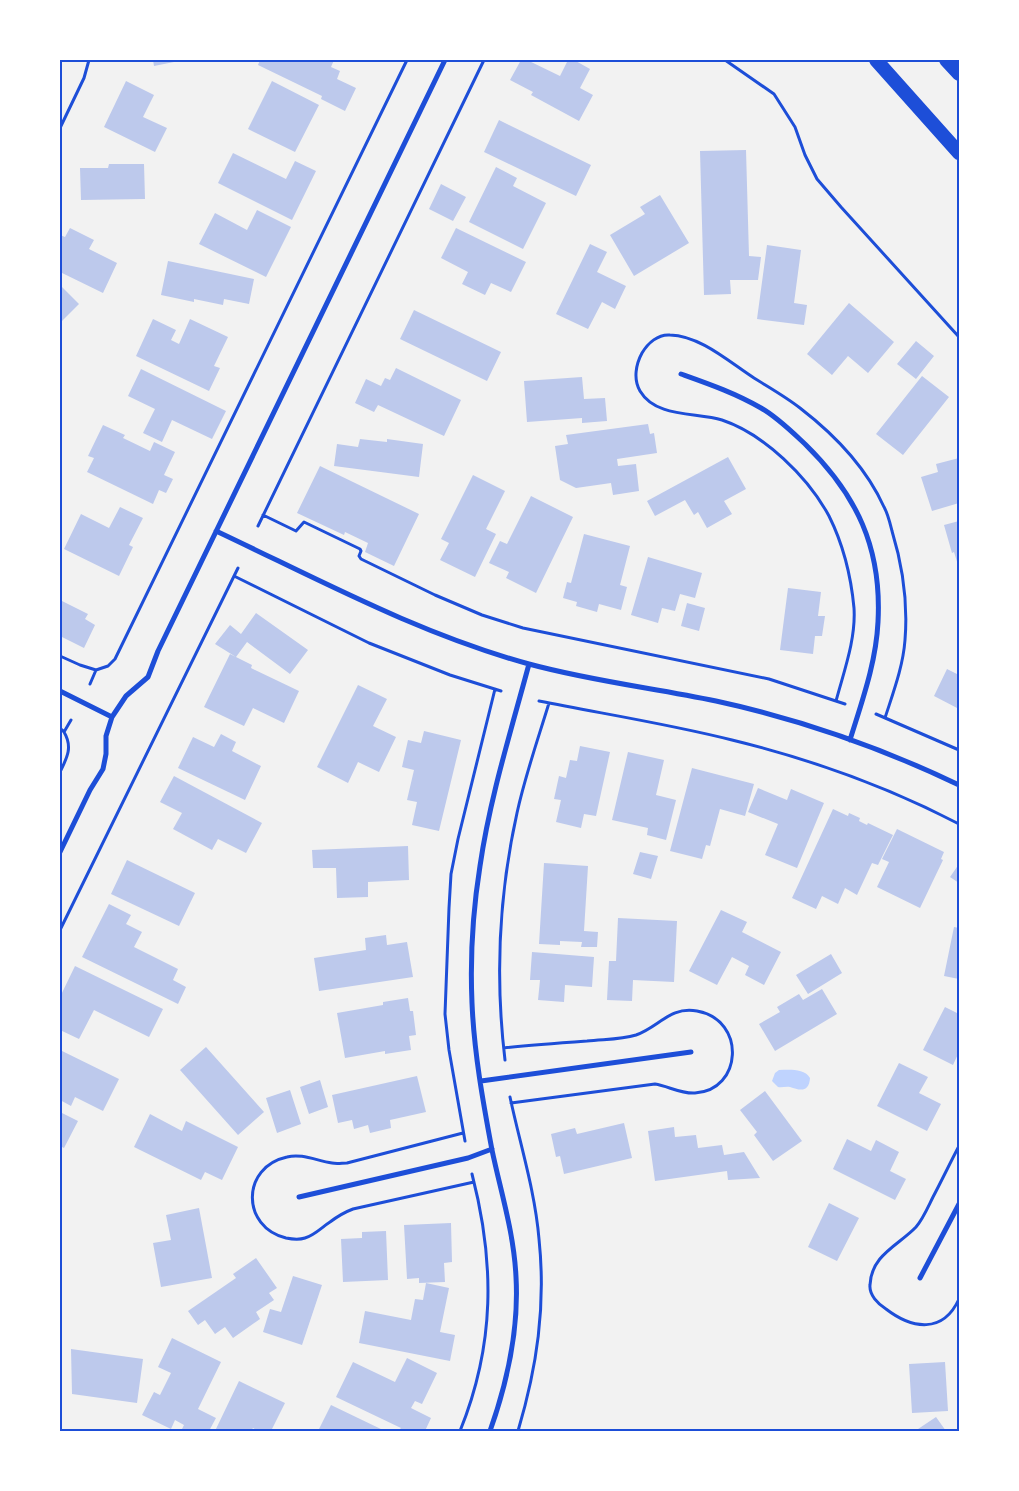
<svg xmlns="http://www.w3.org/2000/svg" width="1019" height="1491" font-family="Signika,sans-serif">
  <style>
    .water { fill: #bfd3fe }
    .building { fill: #bdc9ec }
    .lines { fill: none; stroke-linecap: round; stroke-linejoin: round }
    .path { stroke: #1d4ed8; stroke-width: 3 }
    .minor { stroke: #1d4ed8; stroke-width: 5 }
    .trunk { stroke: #1d4ed8; stroke-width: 14 }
    .neatline { fill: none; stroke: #1d4ed8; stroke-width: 2 }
  </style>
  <rect width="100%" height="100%" fill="#f2f2f2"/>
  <path class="water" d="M779 1070C789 1070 804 1068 810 1078 809 1092 801 1091 790 1087 786 1086 782 1088 778 1087L772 1081 775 1073Z"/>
  <path class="building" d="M153 60H174V62L154 66Z
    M260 60H334L331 67 340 71 337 79 356 88 345 111 321 99 322 96 258 65Z
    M521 60H527L560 76 568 60H574L590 69 580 88 593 95 579 121 531 95 533 92 510 80Z
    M126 81 154 95 143 117 167 128 155 152 104 127Z
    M272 81 319 105 295 152 248 129Z
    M499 120 591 165 576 196 484 152Z
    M746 150 749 256 761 257 758 280H730L731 294 704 295 700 151Z
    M233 153 286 179 295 161 316 171 292 220 218 183Z
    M109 164H144L145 199 81 200 80 168H108Z
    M496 167 517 178 513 186 546 203 523 249 469 222Z
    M441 184 466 197 453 221 429 209Z
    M660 195 689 243 634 276 610 235 645 214 640 207Z
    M257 210 291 227 266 277 199 244 215 213 247 230Z
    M70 228 94 240 89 249 117 263 103 293 60 272V235L65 237Z
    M456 228 526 262 511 292 491 283 485 295 462 284 468 272 441 258Z
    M590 244 607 252 597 272 626 286 615 309 602 302 588 329 556 314Z
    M767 245 801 250 794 303 807 305 804 325 757 319Z
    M168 261 254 279 249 304 224 299 223 305 194 299V302L161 295Z
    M62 287 79 304 60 323V289Z
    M849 303 894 342 868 373 848 356 832 375 807 354Z
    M414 310 501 352 487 381 400 339Z
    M153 319 176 330 171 340 179 344 190 319 228 337 214 366 220 368 209 391 136 356Z
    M916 341 934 356 916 379 897 364Z
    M396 368 461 400 444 436 378 405 374 412 355 403 366 379 381 386 385 378 390 380Z
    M141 369 226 411 212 439 172 420 162 442 143 433 155 409 128 396Z
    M922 376 949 397 903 455 876 434Z
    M582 377 584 399 605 398 607 421 582 423V418L527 422 524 381Z
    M648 424 650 434 654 433 657 453 617 459 618 466 636 464 639 491 613 495 611 483 576 488 560 480 555 446 568 444 566 435Z
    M103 425 125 435 123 438 150 451 154 442 175 452 164 475 173 479 166 493 159 490 153 504 87 472 94 458 88 456Z
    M360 439 387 442V439L423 444 419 477 334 466 337 444 358 447Z
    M728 457 746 489 724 501 732 514 707 528 698 512 694 515 685 500 655 516 647 501Z
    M959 458V503L932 511 921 477 938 472 936 464Z
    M320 466 419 514 394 566 365 552 368 543 345 532 344 535 297 513Z
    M473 475 505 491 486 529 496 534 475 577 440 560 449 543 441 539Z
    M531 496 573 517 536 593 506 578 509 572 489 563 500 541 507 544Z
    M120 507 143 518 129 545 133 547 119 576 64 549 81 514 109 528Z
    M959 521V568L954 552 952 553 944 525Z
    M584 534 630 546 620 585 627 587 621 610 599 604 597 612 576 606 577 602 563 598 567 582 571 583Z
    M648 557 702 573 695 598 680 594 675 611 662 608 658 623 631 615Z
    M788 588 821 592 818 616H825L822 636H815L813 654 780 650Z
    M60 600 88 614 85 619 95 625 84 648 60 636Z
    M687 603 705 608 699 631 681 626Z
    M256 613 308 650 290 674 247 642 236 657 215 644 230 625 241 634Z
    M230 654 252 665 251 668 299 691 284 723 253 708 244 726 204 707Z
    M947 669 959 675V709L934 696Z
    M358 685 387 699 373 726 396 737 379 772 358 762 348 783 317 767Z
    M424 731 461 740 439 831 412 825 417 802 407 800 414 770 402 767 408 740 421 743Z
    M221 734 236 742 232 751 261 766 245 800 178 768 193 737 214 747Z
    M580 746 610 752 596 816 584 814 581 828 556 822 561 800 554 799 559 776 566 778 570 760 577 761Z
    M628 752 664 760 656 795 676 800 666 840 647 835 648 828 612 820Z
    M692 768 754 784 745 816 720 809 710 846 706 845 702 859 670 851Z
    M174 776 262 823 246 853 218 839 212 850 173 829 182 813 160 802Z
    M758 788 787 800 791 789 824 803 797 868 765 855 778 824 748 812Z
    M833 809 848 816 849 813 860 818 859 821 867 825 868 823 893 835 878 865 872 863 857 895 845 888 838 904 822 896 816 909 792 898Z
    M897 829 944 852 941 859 943 860 920 908 877 887 889 862 882 859Z
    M408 846 409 880 368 882V897L337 898 336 868H313L312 850Z
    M640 852 658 856 651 879 633 874Z
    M127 860 195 893 179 926 111 894Z
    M544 863 588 866 584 931 598 932 597 947H581L582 942 560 941V945L539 944Z
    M959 864V883L950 877Z
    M109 904 131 915 126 924 142 932 134 947 178 969 173 980 186 987 178 1004 82 957Z
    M721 910 747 922 742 932 781 952 764 985 745 975 749 966 732 957 717 985 689 971Z
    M618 918 677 921 674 982 633 980 632 1001 607 1000 609 961H616Z
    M954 927 959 928V979L944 976Z
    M386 935 387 945 407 942 413 977 319 991 314 958 366 950 365 938Z
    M532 952 594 957 592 987 565 985 564 1002 538 1000 540 980H530Z
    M831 954 842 973 808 994 796 975Z
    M75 966 163 1009 149 1037 94 1010 79 1039 60 1030V997Z
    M822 989 837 1014 775 1051 759 1024 780 1012 777 1007 799 994 803 1000Z
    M408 998 410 1011H413L416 1035 409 1036 411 1050 385 1054V1051L345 1058 337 1013 383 1005V1002Z
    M945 1007 959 1014V1052L953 1065 923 1050Z
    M206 1047 264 1112 238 1135 180 1070Z
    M60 1050 119 1079 103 1111 75 1097 71 1106 60 1100Z
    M899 1063 928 1077 919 1093 941 1104 927 1131 877 1106Z
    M417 1076 426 1112 390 1120 391 1128 370 1133 368 1125 354 1129 352 1120 338 1123 332 1095Z
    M320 1080 328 1107 309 1114 300 1087Z
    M290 1090 301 1124 277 1133 266 1098Z
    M765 1091 802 1141 773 1161 754 1135 757 1132 740 1110Z
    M60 1112 78 1121 64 1148 60 1146Z
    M150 1114 182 1131 186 1121 238 1147 222 1180 205 1172 201 1180 134 1147Z
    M624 1123 632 1158 564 1174 560 1156 556 1157 551 1134 575 1128 577 1134Z
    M674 1127 675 1137 696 1135 698 1148 722 1145 724 1155 744 1152 760 1178 728 1180 727 1171 655 1181 648 1131Z
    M847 1139 871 1151 876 1140 899 1152 890 1171 906 1179 895 1200 833 1169Z
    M829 1203 859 1218 837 1261 808 1247Z
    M199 1208 212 1278 161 1287 153 1243 171 1240 166 1215Z
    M451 1223 452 1262 444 1263 445 1282 419 1283V1278L407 1279 404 1225Z
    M386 1231 388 1280 343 1282 341 1239 362 1238V1232Z
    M256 1258 277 1288 269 1293 274 1300 256 1312 260 1319 233 1338 225 1327 215 1334 205 1320 198 1325 188 1311 236 1278 233 1274Z
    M293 1276 322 1285 302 1345 263 1332 270 1309 281 1312Z
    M426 1283 449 1288 440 1332 455 1335 450 1361 359 1343 365 1311 411 1320 415 1299 423 1300Z
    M172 1338 221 1362 198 1409 216 1418 209 1431H181L184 1425 175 1420 171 1429 142 1415 154 1392 160 1395 171 1373 158 1367Z
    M71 1349 143 1359 137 1403 72 1394Z
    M407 1358 437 1373 422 1404 415 1401 411 1408 431 1418 425 1431H401L399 1430 401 1428 336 1397 353 1362 395 1382Z
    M945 1362 948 1411 912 1413 909 1364Z
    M239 1381 285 1403 271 1431H258L253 1428 251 1431H215Z
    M331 1405 385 1431H318Z
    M936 1417 946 1431H919L918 1429Z"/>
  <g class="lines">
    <path class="path" d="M725 60 774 94 795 127 805 155 817 179 841 207 959 337
      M60 128 84 78 89 60
      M263 515 296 531 304 522 360 549 361 551 359 556 361 559 435 595 482 615 523 628 769 679 845 704
      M258 526 484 60
      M234 576 369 643 450 675 501 691
      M60 656 80 665 96 670
      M90 684 96 670 108 666 115 659 407 60
      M539 701C604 714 669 724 732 740 810 759 888 787 959 824
      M836 701C844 671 856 639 854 608 851 576 843 544 829 516 808 477 764 434 722 420 696 412 656 418 640 391 633 379 636 364 642 353 648 343 658 334 670 335 701 336 729 362 754 378 770 388 786 397 800 408 835 435 866 467 884 507 888 514 890 523 892 531 903 567 908 603 905 640 903 667 893 693 885 718
      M876 714 959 750
      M60 728 64 732
      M60 772C67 758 73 747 64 732L71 720
      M60 930 238 568
      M504 1048C531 1045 559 1043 587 1041 603 1039 620 1040 636 1035 659 1027 670 1006 697 1011 747 1020 742 1091 695 1093 681 1094 668 1086 655 1084L511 1103
      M505 1060C495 977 499 894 517 813 525 776 538 739 549 703
      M510 1097C520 1144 535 1191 539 1239 546 1306 537 1367 518 1431
      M463 1133 347 1163C342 1163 337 1164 332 1163 317 1161 302 1153 287 1157 241 1167 241 1227 286 1238 291 1239 299 1240 305 1238 315 1235 322 1227 330 1222 338 1216 345 1212 353 1209L474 1182
      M465 1141 449 1050 445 1014 449 908 451 874 458 839 495 689
      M959 1146C950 1163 942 1180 933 1197 928 1207 923 1219 916 1227 899 1245 871 1255 870 1285 869 1295 878 1304 886 1309 912 1329 943 1334 959 1299
      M460 1431C495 1345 495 1263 472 1174"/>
    <path class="minor" d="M681 374C709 384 735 393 761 408 777 417 791 431 805 444 857 495 882 548 878 622 876 663 862 701 850 740
      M216 531C318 579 419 634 529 664 591 681 654 688 716 701 799 719 882 748 959 785
      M60 691 112 717
      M60 852 90 790 103 769 106 754V736L112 717 126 696 148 677 158 651 445 60
      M481 1081 691 1052
      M299 1197 468 1158 492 1149
      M920 1278 959 1204
      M490 1431C507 1383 519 1329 516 1277 514 1233 501 1193 492 1150 483 1102 474 1052 472 1003 470 958 473 910 480 866 490 797 511 731 529 664"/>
    <path class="trunk" d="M876 60 959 153
      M946 60 959 74"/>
  </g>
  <rect width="1019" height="1491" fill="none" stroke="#ffffff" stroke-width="122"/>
  <rect x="61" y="61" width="897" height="1369" class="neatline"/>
</svg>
